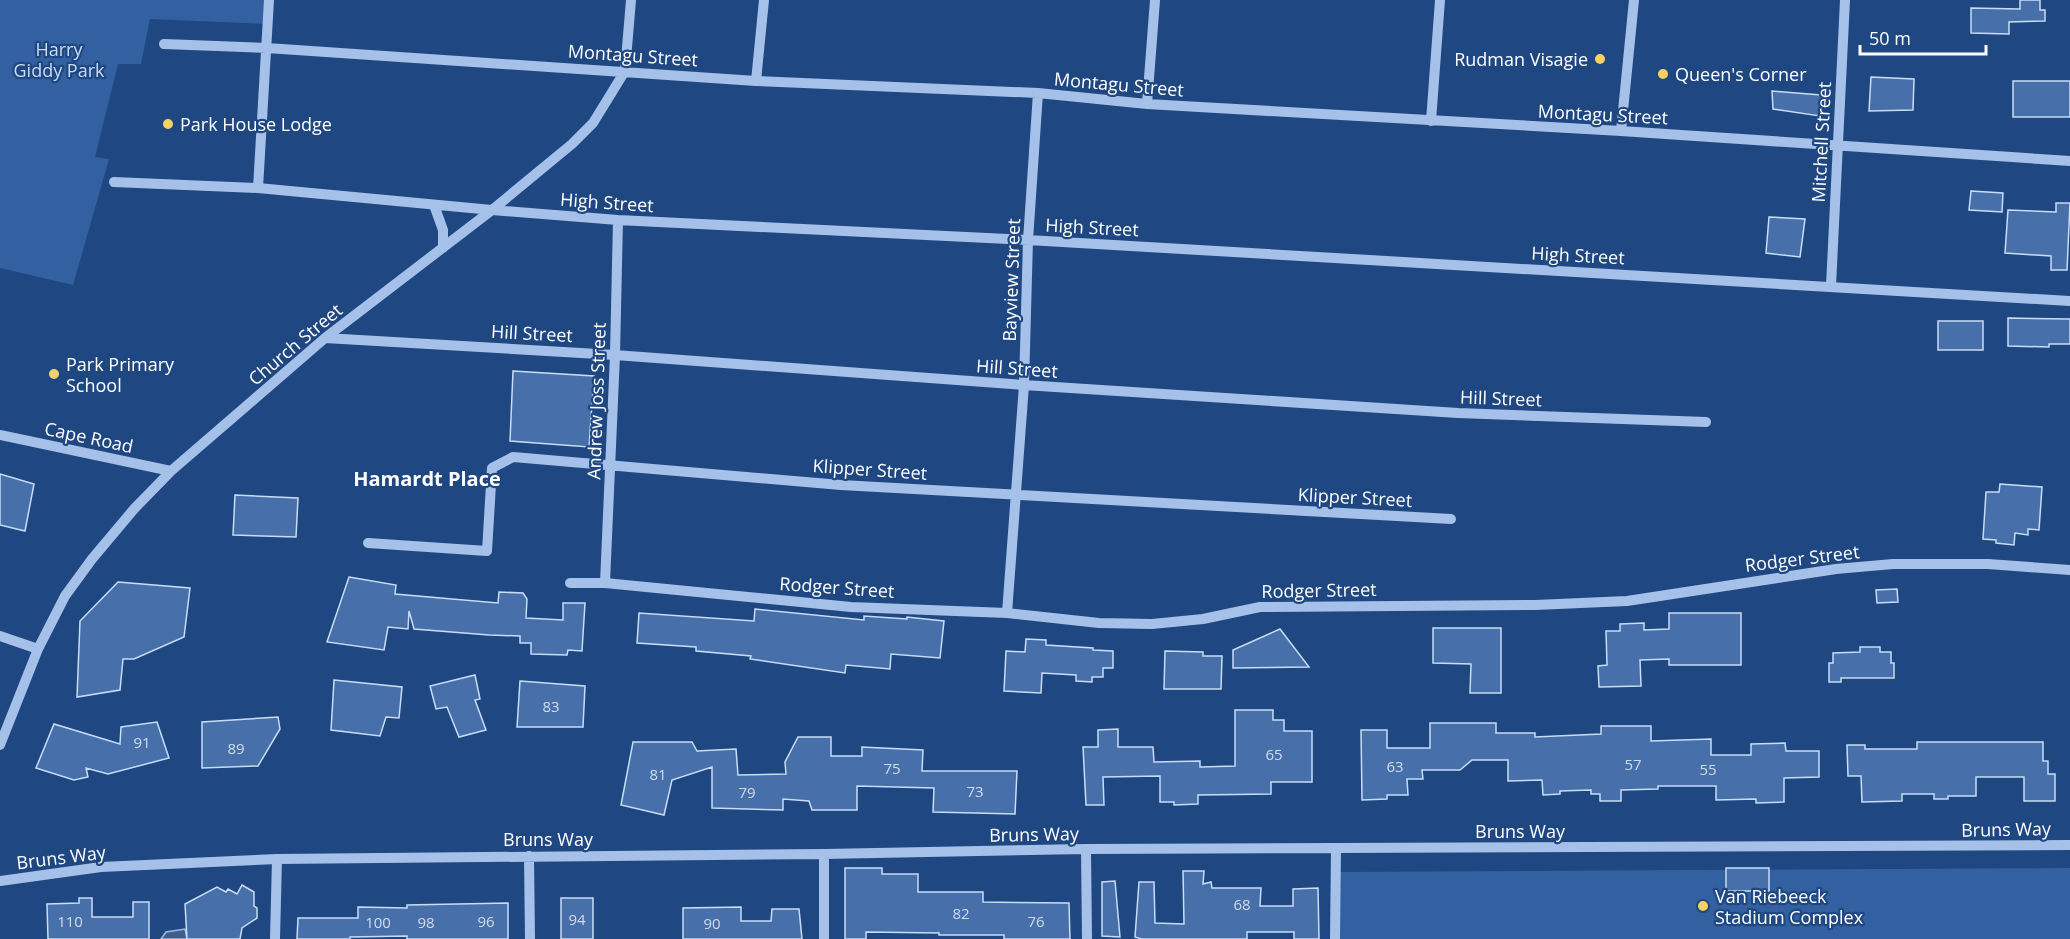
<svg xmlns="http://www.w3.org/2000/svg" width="2070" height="939" font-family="'Open Sans',sans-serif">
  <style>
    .green { fill: #3360a0 }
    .water { fill: #405e88; stroke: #98bbea; stroke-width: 1.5 }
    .building { fill: #4770ab; stroke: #c9dcf6; stroke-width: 1.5 }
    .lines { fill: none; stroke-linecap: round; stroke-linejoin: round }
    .minor { stroke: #a5c1e9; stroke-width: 10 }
    .poi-dot { fill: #f7d164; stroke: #1f4781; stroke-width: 2 }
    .labels { text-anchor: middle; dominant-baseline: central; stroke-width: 4.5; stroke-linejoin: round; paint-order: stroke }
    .number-label { font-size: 15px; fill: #d1dbea }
    .park-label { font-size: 18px; fill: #c9dcf6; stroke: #1f4781 }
    .street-label { font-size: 18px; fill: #fff; stroke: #1f4781 }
    .poi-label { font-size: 18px; fill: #fff; stroke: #1f4781; text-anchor: start }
    .neighbourhood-label { font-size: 20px; font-weight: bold; fill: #fff; stroke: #1f4781 }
  </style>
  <rect width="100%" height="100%" fill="#1f4781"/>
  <path class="green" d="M0 0H265V24L150 19 141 64H118L95 157 109 159 73 285 0 268Z
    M2070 868V939H1337L1336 872Z"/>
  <path class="water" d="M185 929 187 939H161L166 932Z"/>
  <path class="building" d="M2020 0H2040V10H2045V21L2009 22V34L1971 33V8L2020 9Z
    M1871 77 1914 79 1913 110 1869 111Z
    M2013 81H2070V117H2013Z
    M1772 91 1821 95 1820 116 1773 109Z
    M1971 191 2003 193 2002 212 1969 210Z
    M2056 203H2070L2067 270H2051V256L2005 253 2008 210 2056 212Z
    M1769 217 1805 219 1800 257 1766 253Z
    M2008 318 2070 319V344H2049V347L2008 346Z
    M1938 321H1983V350H1938Z
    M513 371 594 376 589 447 510 441Z
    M0 474 34 484 25 531 0 525Z
    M2000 484 2042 487 2039 530 2028 529V535L2015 533 2014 545 1996 543V540L1983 539 1986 492H1999Z
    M235 495 298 498 296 537 233 535Z
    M349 577 396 585 395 594 498 603 499 592 523 593 527 599 526 618 563 620V603H585L582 651 568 650 567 655 531 654V643H520V636L489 635 414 629 409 611 408 629 388 627 384 650 327 642Z
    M118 582 190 588 184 637 134 659H123L120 690 77 697 80 621Z
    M1897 589 1898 602 1877 603 1876 590Z
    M755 609 864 620V616L907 619V617L944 621 940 658 891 654 890 669 846 665 845 673 750 659 751 656 696 651V647L637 643 639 613 754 621Z
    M1669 613H1741V665H1669V659L1640 660 1641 686 1599 687 1598 666 1607 665 1606 631H1620V624L1644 623V630L1669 629Z
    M1433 628H1501V693H1470L1471 664 1433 663Z
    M1280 629 1309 667 1233 668V650Z
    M1026 639 1046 640V645L1093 648V650L1113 651V668H1103V677H1092V682L1076 681V675L1042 673 1041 693 1004 691 1006 651 1025 652Z
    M1860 647H1880V652H1891V663H1894V678H1841V682H1829V663H1833V653L1860 652Z
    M1165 651 1203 652V656H1222L1221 689H1164Z
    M475 675 480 699 475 700 486 730 459 737 447 707 436 709 430 686Z
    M334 680 402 687 399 718 386 717 380 736 331 730Z
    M520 681 585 686 583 727H517Z
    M1235 710H1273V720H1284V731H1312V782H1271V794L1198 795V804L1174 805V802H1160V776L1103 777 1104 805H1086L1083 747H1098V730L1118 729V747H1153L1154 762 1200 761V767L1235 766Z
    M278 717 280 729 258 766 202 768V722Z
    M157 722 169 758 108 774 86 768 88 777 74 780 36 768 54 724 120 744 121 727Z
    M1430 723H1496V733H1535V737L1601 734V726H1651V741L1711 739V755H1751V744L1785 743 1786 751H1819V777L1784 778V802L1756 803V799L1716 800V786H1658V789L1621 790V801H1600V794H1591V790L1560 791V794L1543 795 1542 780 1508 781V760H1472L1460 770H1422L1423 779H1407L1408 795H1387V799L1362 800 1361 730H1387V748H1430Z
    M798 737H831V756H862V747L923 750 922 771H1017L1015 814 933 812 934 788 857 786V810H812L809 801 783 799V810L712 808V767L672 780 664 815 621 805 633 742H692L697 751 736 749 738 775 786 774 785 762Z
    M1917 742H2043V761H2048V774H2055V801H2024V777H1976V796H1948V799H1934V794H1902V801L1862 802 1861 776H1848L1847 745H1865V749H1917Z
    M845 868H882V874H918V892H983V902L1069 903 1070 939H1004V935H939V933L866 932V939H845Z
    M1726 868H1769V891H1726Z
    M1183 871H1204L1203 884 1211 882 1212 888H1261L1260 906H1293V889L1318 888 1319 939H1294V932H1247V939H1141L1135 937 1139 882H1154L1155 923 1184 924Z
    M1115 881 1120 937 1102 936V882Z
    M242 885 254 892V906L257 908V918L242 928 240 939H187L185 904 217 887 226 892 228 889 237 894Z
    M79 898H92V917H133V902H149V939H48L47 904 79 903Z
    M561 898H593V939H561Z
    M508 903V939H407V936L350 937V939H297L298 918H358V907L407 908V905Z
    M741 907V921H771L772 909H799L802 939H683V908Z"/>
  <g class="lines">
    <path class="minor" d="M164 44 267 48 756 81 1038 93 1147 104 1621 131 2070 161
      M756 81 764 0
      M1147 104 1155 0
      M1431 121 1440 0
      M1621 131 1634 0
      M114 182 258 188 492 210 618 220 1028 240 2070 301
      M258 188 269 0
      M434 205 443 230V248
      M1831 286 1845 0
      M325 338 615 355 1024 385 1458 413 1706 422
      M0 435 171 471
      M368 543 487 551 492 468 513 457 841 485 1451 519
      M570 583H605L851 607 1007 613 1099 623 1152 624 1203 619 1260 607 1535 605 1627 601 1836 569 1893 564H1988L2070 570
      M605 583 615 355 618 220
      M1007 613 1024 385 1028 240 1038 93
      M0 636 38 649
      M0 745 38 649 65 596 92 559 134 509 171 471 325 338 492 210 572 144 593 123 625 71 631 0
      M1086 849 1087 939
      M824 854V939
      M529 856 530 939
      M0 881 101 867 277 859 824 854 1086 849 2070 845
      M275 939 277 859
      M1335 939 1336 848"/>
  </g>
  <g class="poi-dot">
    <circle cx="1600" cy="59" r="6"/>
    <circle cx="1663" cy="74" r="6"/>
    <circle cx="168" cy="124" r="6"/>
    <circle cx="54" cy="374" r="6"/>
    <circle cx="1703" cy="906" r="6"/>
  </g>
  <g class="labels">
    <g class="number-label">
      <text x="551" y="706">83</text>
      <text x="142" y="742">91</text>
      <text x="236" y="748">89</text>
      <text x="1274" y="754">65</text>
      <text x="1633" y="764">57</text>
      <text x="1395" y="766">63</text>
      <text x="892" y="768">75</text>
      <text x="1708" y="769">55</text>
      <text x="658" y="774">81</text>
      <text x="975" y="791">73</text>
      <text x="747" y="792">79</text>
      <text x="1242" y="904">68</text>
      <text x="961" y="913">82</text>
      <text x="577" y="919">94</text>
      <text x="70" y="921">110</text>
      <text x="486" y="921">96</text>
      <text x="1036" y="921">76</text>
      <text x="378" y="922">100</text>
      <text x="426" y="922">98</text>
      <text x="712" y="923">90</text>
    </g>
    <g class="park-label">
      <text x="59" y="49">Harry<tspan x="59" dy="21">Giddy Park</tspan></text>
    </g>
    <g class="street-label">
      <text transform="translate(633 55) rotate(4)">Montagu Street</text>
      <text transform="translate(1119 84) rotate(5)">Montagu Street</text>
      <text transform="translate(1603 114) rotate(3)">Montagu Street</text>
      <text transform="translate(1821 142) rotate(-87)">Mitchell Street</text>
      <text transform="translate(607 202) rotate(4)">High Street</text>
      <text transform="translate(1092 227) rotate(3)">High Street</text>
      <text transform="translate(1578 255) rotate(3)">High Street</text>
      <text transform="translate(1011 280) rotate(-88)">Bayview Street</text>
      <text transform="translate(532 333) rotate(3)">Hill Street</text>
      <text transform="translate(295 344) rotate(-40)">Church Street</text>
      <text transform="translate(1017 368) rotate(4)">Hill Street</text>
      <text transform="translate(1501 398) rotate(2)">Hill Street</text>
      <text transform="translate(596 401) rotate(-88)">Andrew Joss Street</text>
      <text transform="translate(89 437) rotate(12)">Cape Road</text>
      <text transform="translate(870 469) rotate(4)">Klipper Street</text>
      <text transform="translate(1355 497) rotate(3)">Klipper Street</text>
      <text transform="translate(1802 558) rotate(-7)">Rodger Street</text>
      <text transform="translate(837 587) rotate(4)">Rodger Street</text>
      <text transform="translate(1319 590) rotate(-1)">Rodger Street</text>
      <text transform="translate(2006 829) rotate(-1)">Bruns Way</text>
      <text x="1520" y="831">Bruns Way</text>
      <text transform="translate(1034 834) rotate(-1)">Bruns Way</text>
      <text x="548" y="839">Bruns Way</text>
      <text transform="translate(61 857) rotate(-7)">Bruns Way</text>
    </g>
    <g class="poi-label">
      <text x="1588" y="59" text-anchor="end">Rudman Visagie</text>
      <text x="1675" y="74">Queen's Corner</text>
      <text x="180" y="124">Park House Lodge</text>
      <text x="66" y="364">Park Primary<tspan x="66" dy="21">School</tspan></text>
      <text x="1715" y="896">Van Riebeeck<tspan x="1715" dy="21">Stadium Complex</tspan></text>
    </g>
    <g class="neighbourhood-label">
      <text x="427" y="478">Hamardt Place</text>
    </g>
  </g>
  <path d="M1860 45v9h126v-9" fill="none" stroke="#ffffff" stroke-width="3"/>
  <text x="1869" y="45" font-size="18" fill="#ffffff" stroke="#1f4781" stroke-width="4.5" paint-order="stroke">50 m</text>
</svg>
